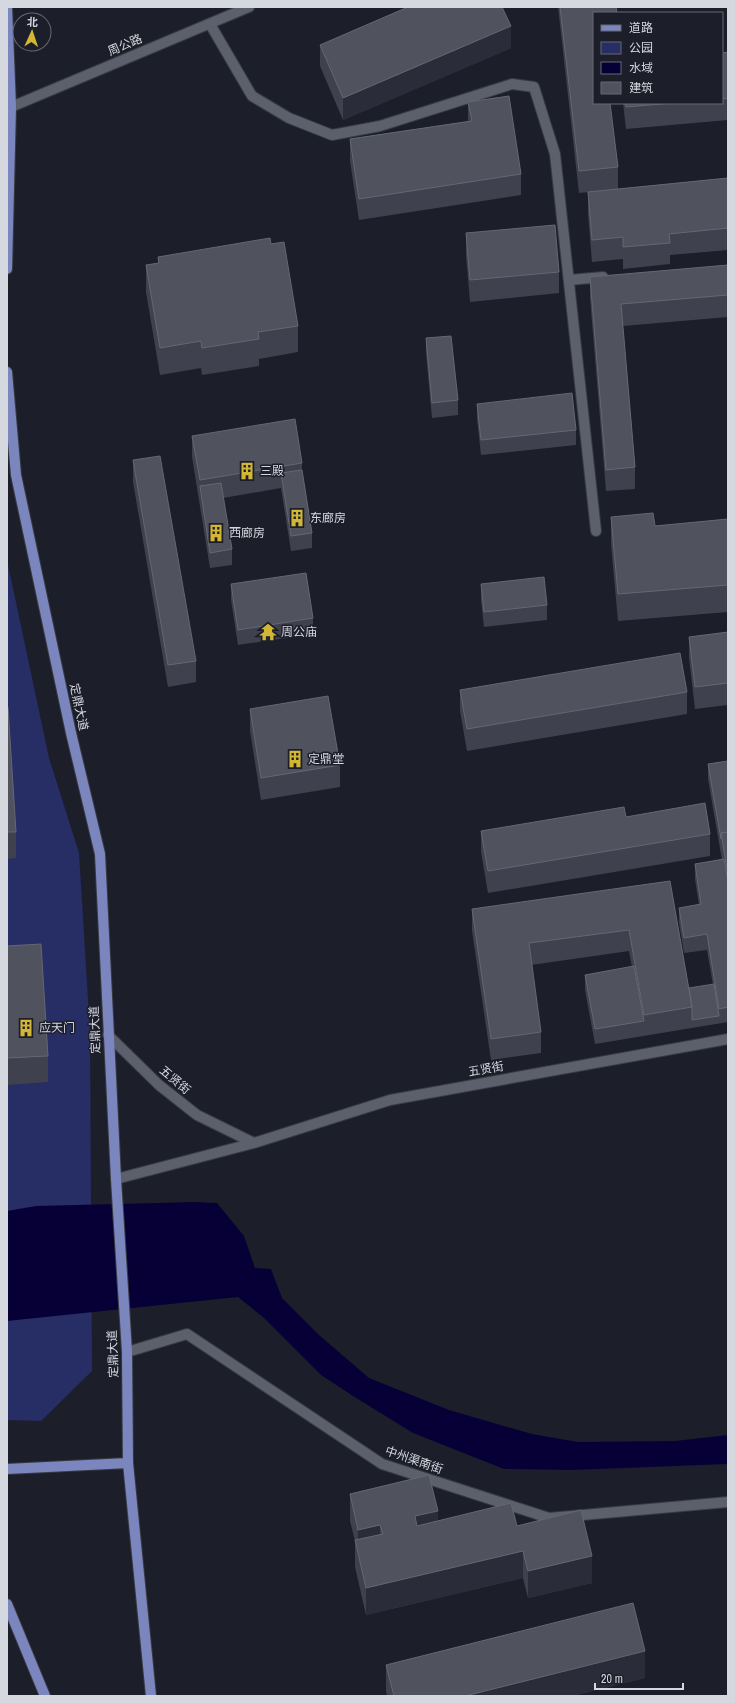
<svg xmlns="http://www.w3.org/2000/svg" width="735" height="1703" font-family="'Archivo Narrow','Noto Sans SC',sans-serif">
  <style>
    .green { fill: #272d65 }
    .water { fill: #070036 }
    .lines { fill: none; stroke-linecap: round; stroke-linejoin: round }
    .lane-casing { stroke: #393b43; stroke-width: 12 }
    .street-casing { stroke: #393b43; stroke-width: 12 }
    .primary-casing { stroke: #393b43; stroke-width: 12 }
    .lane { stroke: #5c5f6c; stroke-width: 10 }
    .street { stroke: #5c5f6c; stroke-width: 10 }
    .primary { stroke: #7c86be; stroke-width: 10 }
    .wall { fill: #3f424e }
    .shaded-wall { fill: #2a2d39 }
    .building { fill: #50525e; stroke: #656772 }
    .labels { text-anchor: middle; dominant-baseline: central; stroke-width: 3; stroke-linejoin: round; paint-order: stroke }
    .street-label { font-size: 12px; fill: #d6d8e0; stroke: #1c1f2a }
    .poi-label { font-size: 12px; fill: #d6d8e0; stroke: #1c1f2a; text-anchor: start }
  </style>
  <rect width="100%" height="100%" fill="#1c1f2a"/>
  <path class="green" d="M7 560 49 758 79 853 90 1032 92 1371 41 1421 7 1420Z"/>
  <path class="water" d="M195 1202 217 1203 244 1236 255 1268 271 1269 282 1298 319 1335 369 1378 449 1410 532 1434 578 1442 675 1441 728 1435V1464L572 1470 504 1469 413 1433 353 1396 321 1375 264 1318 238 1297 7 1321V1211L36 1206Z"/>
  <g class="lines">
    <g class="lane-casing">
      <path id="lane" d="M210 24 252 96 289 118 332 135 380 126 512 84 534 87 555 154 596 531
        M569 280 603 277"/>
    </g>
    <g class="street-casing">
      <path id="street" d="M11 107 249 7
        M108 1035 159 1085 197 1115 254 1143
        M116 1179 254 1143 390 1100 728 1039
        M127 1352 187 1334 382 1464 549 1518 728 1502"/>
    </g>
    <g class="primary-casing">
      <path id="primary" d="M7 269 11 107 7 7
        M7 372 16 475 71 733 100 854 116 1179 127 1352 128 1463 151 1696
        M7 1469 128 1463
        M7 1604 45 1696"/>
    </g>
    <use href="#lane" class="lane"/>
    <use href="#street" class="street"/>
    <use href="#primary" class="primary"/>
  </g>
  <path class="wall" d="M558 7H616L594 13 618 167V189L579 193Z
    M320 45 511 48 343 120 320 66Z
    M728 52V120L626 129 623 103H722V53Z
    M468 102 521 174V195L359 220 350 161V139L468 121Z
    M728 178V250L670 255V264L623 269V259L592 262 588 214V192Z
    M466 233 559 272V293L470 302 466 255Z
    M271 244 298 326V352L259 359V366L202 375 201 368 160 375 146 292V265L158 263V257Z
    M728 265V317L623 326 635 467V489L606 491 590 298V277Z
    M426 338 458 400V415L432 418 426 353Z
    M477 404 576 430V445L481 455 477 419Z
    M192 436 302 463V470L312 533V548L291 551 281 488 223 498 232 549V565L210 568 192 457Z
    M133 460 196 661V682L168 687 133 482Z
    M611 517 655 526 728 519V612L618 621 611 544Z
    M231 584 313 618V634L238 645 231 600Z
    M481 584 547 605V620L484 627 481 600Z
    M728 632V705L695 709 689 658V637Z
    M460 690 687 692V714L467 751 460 711Z
    M7 707 16 832V858L7 859Z
    M250 709 340 765V787L261 800 250 731Z
    M728 761V1022L595 1044 585 990V975L632 967 629 951 531 965 541 1032V1053L491 1060 472 931V909L670 881 689 988 713 985 707 950 684 953 679 923V908L699 905 695 879V864L722 860 708 779V764Z
    M626 817 710 834V856L488 893 481 852V831Z
    M7 946 48 1056V1082L7 1085Z
    M350 1494 438 1521 517 1526 592 1583 528 1598 523 1578 366 1615 355 1567V1541L350 1521Z
    M386 1665 645 1678 572 1696H387L386 1691Z"/>
  <path class="shaded-wall" d="M511 26V48L343 120V98Z
    M438 1511V1538L415 1543V1516Z
    M380 1525V1552L358 1557V1530Z
    M523 1551V1578L366 1615V1588Z
    M592 1556V1583L528 1598V1571Z
    M645 1651V1678L572 1696H465Z"/>
  <path class="building" d="M408 7H502L511 26 343 98 320 45Z
    M560 7H616L617 13H594V103H610L618 167 579 171Z
    M728 52V98L722 99V53Z
    M509 96 521 174 359 199 350 139 472 121 468 102Z
    M625 103H673L626 107Z
    M728 178V228L669 234 670 243 623 247V237L592 240 588 192Z
    M555 225 559 272 470 280 466 233Z
    M270 238 271 244 284 242 298 326 258 332 259 339 202 348 201 341 160 348 146 265 159 263 158 257Z
    M728 265V295L621 304 635 467 606 470 590 277Z
    M451 336 458 400 432 403 426 338Z
    M572 393 576 430 481 440 477 404Z
    M295 419 302 463 200 480 192 436Z
    M160 456 196 661 168 665 133 460Z
    M302 470 312 533 291 536 281 473Z
    M221 483 232 549 210 553 200 486Z
    M653 513 655 526 728 519V585L618 594 611 517Z
    M306 573 313 618 238 630 231 584Z
    M544 577 547 605 484 612 481 584Z
    M728 632V683L695 687 689 637Z
    M680 653 687 692 467 729 460 690Z
    M328 696 340 765 261 778 250 709Z
    M7 707H8L16 832H7Z
    M728 761V832L721 833V839L708 764Z
    M705 803 710 834 488 871 481 831 624 807 626 817Z
    M728 832V875L721 833Z
    M724 859 728 882V1007L719 1009 707 934 684 938 679 908 701 904 695 864Z
    M670 881 692 1007 644 1015 629 930 529 943 541 1032 491 1039 472 909Z
    M41 944 48 1056 7 1058V946Z
    M634 966 644 1021 595 1029 585 975Z
    M714 984 719 1016 692 1020V1007L689 988Z
    M429 1475 438 1511 415 1516 417 1526 511 1503 517 1526 581 1510 592 1556 528 1571 523 1551 366 1588 355 1540 383 1534 380 1525 358 1530 350 1494Z
    M633 1603 645 1651 465 1696H394L386 1665Z"/>
  <defs>
    <g id="building-bare" transform="scale(1.38)"><path d="M-4-6H4V6H1V3H-1V6H-4ZM-2.5-4.3h1.7v1.8h-1.7ZM.8-4.3h1.7v1.8H.8ZM-2.5-1h1.7V.8h-1.7ZM.8-1h1.7V.8H.8Z" fill="#d4b635" stroke="#1c1f2a" stroke-width="2.5" paint-order="stroke"/></g>
    <g id="temple-bare" transform="scale(1.38)"><path d="M0-6L5-2H3V0L6.5 2.5H4V6H1.5V3h-3V6H-4V2.5H-6.5L-3 0V-2H-5Z" fill="#d4b635" stroke="#1c1f2a" stroke-width="2.5" paint-order="stroke"/></g>
  </defs>
  <g fill-rule="evenodd">
    <use href="#building-bare" x="247" y="471"/>
    <use href="#building-bare" x="297" y="518"/>
    <use href="#building-bare" x="216" y="533"/>
    <use href="#temple-bare" x="268" y="632"/>
    <use href="#building-bare" x="295" y="759"/>
    <use href="#building-bare" x="26" y="1028"/>
  </g>
  <g class="labels">
    <g class="street-label">
      <text transform="translate(125 45) rotate(-23)">周公路</text>
      <text transform="translate(79 707) rotate(78)">定鼎大道</text>
      <text transform="translate(95 1030) rotate(-92)">定鼎大道</text>
      <text transform="translate(486 1069) rotate(-10)">五贤街</text>
      <text transform="translate(175 1080) rotate(40)">五贤街</text>
      <text transform="translate(113 1354) rotate(-92)">定鼎大道</text>
      <text transform="translate(414 1460) rotate(19)">中州渠南街</text>
    </g>
    <g class="poi-label">
      <text x="260" y="471">三殿</text>
      <text x="310" y="518">东廊房</text>
      <text x="229" y="533">西廊房</text>
      <text x="281" y="632">周公庙</text>
      <text x="308" y="759">定鼎堂</text>
      <text x="39" y="1028">应天门</text>
    </g>
  </g>
  <rect width="735" height="1703" fill="none" stroke="#d6d8e0" stroke-width="16"/>
  <rect x="593" y="12" width="130" height="92" fill="#1c1f2a" stroke="#666973"/>
  <rect x="601" y="25" width="20" height="6" fill="#7c86be" stroke="#666973"/>
  <text x="629" y="32" font-size="12" fill="#d6d8e0">道路</text>
  <rect x="601" y="42" width="20" height="12" fill="#272d65" stroke="#666973"/>
  <text x="629" y="52" font-size="12" fill="#d6d8e0">公园</text>
  <rect x="601" y="62" width="20" height="12" fill="#070036" stroke="#666973"/>
  <text x="629" y="72" font-size="12" fill="#d6d8e0">水域</text>
  <rect x="601" y="82" width="20" height="12" fill="#50525e" stroke="#666973"/>
  <text x="629" y="92" font-size="12" fill="#d6d8e0">建筑</text>
  <g transform="translate(32 32) rotate(3)"><circle r="19" fill="#1c1f2a" stroke="#666973"/>
  <path d="M0-3L7 15L0 10L-7 15Z" fill="#d4b635"/>
  <text y="-6" font-size="11" font-weight="bold" text-anchor="middle" fill="#d6d8e0">北</text>
  </g>
  <path d="M595 1683v6h88v-6" fill="none" stroke="#d6d8e0" stroke-width="2"/>
  <text x="601" y="1683" font-size="12" fill="#d6d8e0" stroke="#1c1f2a" stroke-width="3" paint-order="stroke">20 m</text>
</svg>
